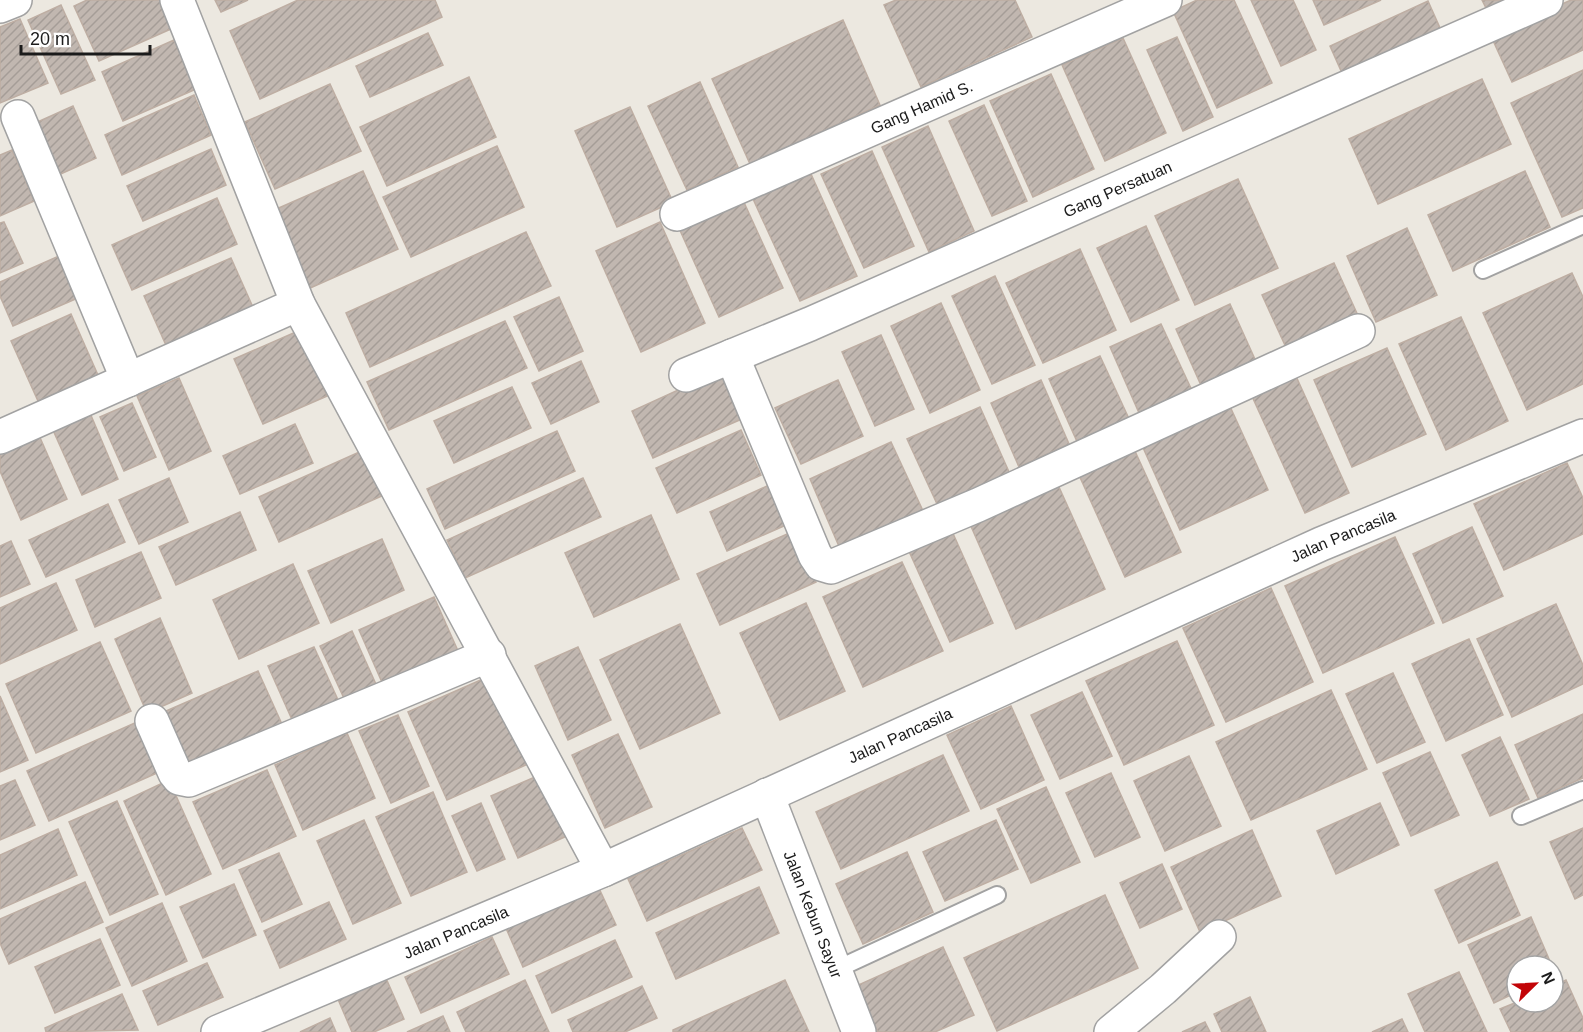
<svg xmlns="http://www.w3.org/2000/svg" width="1583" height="1032" font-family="Arial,sans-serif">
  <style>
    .building { fill: url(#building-hatch); stroke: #beaea3; stroke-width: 1.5 }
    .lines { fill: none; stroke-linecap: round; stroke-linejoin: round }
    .lane-casing { stroke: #a2a2a2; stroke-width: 20 }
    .street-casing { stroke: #a2a2a2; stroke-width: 36 }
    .lane { stroke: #fff; stroke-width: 16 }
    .street { stroke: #fff; stroke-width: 33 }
    .labels { text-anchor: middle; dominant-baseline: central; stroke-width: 6; stroke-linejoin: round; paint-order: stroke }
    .street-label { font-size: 16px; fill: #1b1b1b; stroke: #fff }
  </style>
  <defs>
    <pattern id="building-hatch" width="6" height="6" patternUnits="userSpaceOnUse" patternTransform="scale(1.5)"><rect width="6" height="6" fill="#c1b7b0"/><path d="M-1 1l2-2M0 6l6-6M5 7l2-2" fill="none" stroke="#a59d97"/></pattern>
  </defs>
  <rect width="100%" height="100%" fill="#ece8e0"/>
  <path class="building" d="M87 0H161L173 28 99 61 74 6Z
    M215 0H248L221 12Z
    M298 0H435L442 17 260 99 230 31Z
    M896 0H1015L1032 37 921 87 884 5Z
    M1197 0H1234L1272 83 1217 108 1173 11Z
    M1251 0H1293L1316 50 1281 66Z
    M1313 0H1381L1324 25Z
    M1482 0H1531L1491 18Z
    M1571 0H1583V50L1512 82 1491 36Z
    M1428 1 1444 37 1346 82 1330 46Z
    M61 5 95 80 61 94 28 20Z
    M20 19 48 83 0 103V27Z
    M843 20 880 105 750 164 712 79Z
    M428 33 443 65 370 97 356 66Z
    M1177 37 1213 117 1183 131 1147 50Z
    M1123 38 1166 133 1105 161 1062 65Z
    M174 40 196 89 123 121 102 72Z
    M1583 70V208L1562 217 1511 103Z
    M1051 74 1094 169 1033 197 990 101Z
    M469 77 496 137 387 186 360 127Z
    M1482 79 1511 144 1378 204 1349 139Z
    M700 82 738 167 687 190 648 106Z
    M330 84 361 151 275 189 245 122Z
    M194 95 211 135 122 175 105 135Z
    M984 105 1027 201 992 216 949 121Z
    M73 106 96 158 54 177 31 125Z
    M630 107 673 202 617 227 575 131Z
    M928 126 974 231 929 252 882 147Z
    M497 146 524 207 411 257 383 197Z
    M211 149 226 185 143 221 127 186Z
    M12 150 34 201 0 216V155Z
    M872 151 914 246 864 268 821 174Z
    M363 171 398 249 308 289 272 211Z
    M1525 171 1550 227 1453 271 1428 215Z
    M811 174 857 276 800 301 753 199Z
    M1238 179 1278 268 1195 305 1155 216Z
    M217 198 237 244 132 290 112 245Z
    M742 198 783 288 719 317 678 226Z
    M4 222 23 263 0 273V223Z
    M660 222 705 323 641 352 596 251Z
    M1146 226 1179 300 1131 322 1097 248Z
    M1407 228 1437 295 1376 322 1347 256Z
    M526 232 551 286 370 367 346 313Z
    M1080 249 1116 330 1043 363 1006 283Z
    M68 252 87 294 13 326 0 296V282Z
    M231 258 256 314 169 352 144 296Z
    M1334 263 1361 322 1289 354 1262 295Z
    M1572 273 1583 297V384L1527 410 1483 313Z
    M995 276 1035 365 992 384 952 296Z
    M559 297 583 351 539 371 514 317Z
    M941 303 980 390 930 413 891 326Z
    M1230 304 1259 368 1204 392 1176 329Z
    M71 314 98 375 38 401 11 341Z
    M1461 317 1508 421 1446 450 1399 344Z
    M505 321 527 368 389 430 367 382Z
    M1161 324 1196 399 1143 422 1110 347Z
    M298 331 327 396 263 424 234 359Z
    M881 335 914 409 875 426 842 352Z
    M1387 348 1426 434 1352 467 1314 380Z
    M1100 356 1131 423 1079 446 1049 379Z
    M581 361 599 402 551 424 532 383Z
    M722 370 744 418 653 458 632 411Z
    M1295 374 1349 493 1305 513 1251 394Z
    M179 378 211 451 169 470 137 396Z
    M838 380 863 436 801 464 775 408Z
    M1041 380 1069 444 1019 467 991 403Z
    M512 387 531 428 454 463 434 421Z
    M1228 402 1268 490 1180 530 1140 441Z
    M132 403 156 457 124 471 100 417Z
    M980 407 1010 474 938 506 907 439Z
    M90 413 118 479 82 495 53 430Z
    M295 424 313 463 240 494 223 456Z
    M741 430 761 475 677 513 656 468Z
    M557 431 575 471 445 529 427 489Z
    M38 433 67 499 21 520 0 471V449Z
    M891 442 924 513 841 551 810 479Z
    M366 449 386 494 279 542 259 497Z
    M1134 449 1181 552 1125 577 1079 475Z
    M1567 463 1583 498V534L1504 570 1474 504Z
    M1054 476 1105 589 1016 629 966 515Z
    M169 478 188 522 139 544 119 500Z
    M583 478 601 517 465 578 447 540Z
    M778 481 795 521 727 551 710 512Z
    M108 504 125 542 46 577 29 540Z
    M240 512 256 550 176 585 159 547Z
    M651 515 679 579 594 617 565 553Z
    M1472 527 1503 596 1443 623 1413 554Z
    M951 529 993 623 950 642 908 549Z
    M794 531 816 582 720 625 697 574Z
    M1395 537 1434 623 1323 673 1285 586Z
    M382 539 404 590 331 623 308 571Z
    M11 541 30 584 0 597V546Z
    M141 552 161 598 95 627 76 580Z
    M902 562 943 651 863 687 823 597Z
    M293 564 319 623 239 659 213 600Z
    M56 583 77 630 0 664V608Z
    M1271 588 1313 682 1226 722 1183 628Z
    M434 597 463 662 388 696 359 630Z
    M806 603 845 691 780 720 740 633Z
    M1556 604 1583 665V684L1512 717 1477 639Z
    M160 618 192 693 147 713 115 639Z
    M680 624 720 713 640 749 600 660Z
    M352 631 380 693 348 707 320 646Z
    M1469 639 1503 715 1446 741 1412 664Z
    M1177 641 1214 725 1124 765 1086 681Z
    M100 642 131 711 36 753 6 684Z
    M314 647 344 713 298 733 268 666Z
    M578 647 611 720 568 740 535 666Z
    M258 671 286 733 185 778 157 715Z
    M1393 673 1425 742 1377 763 1346 694Z
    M492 675 530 763 447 800 408 712Z
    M1331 690 1367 769 1251 820 1216 742Z
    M1082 692 1112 756 1060 779 1031 715Z
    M0 696 28 760 0 772Z
    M1011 706 1044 780 981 809 947 735Z
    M1583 714V778L1538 798 1515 745Z
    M398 715 429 786 391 803 359 731Z
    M137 722 159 772 49 821 27 771Z
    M347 733 375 798 303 830 275 765Z
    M618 734 652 807 605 828 572 755Z
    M1500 737 1529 799 1490 816 1462 755Z
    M1430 752 1459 815 1411 836 1383 773Z
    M943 755 969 811 841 869 816 812Z
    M1189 756 1221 826 1165 851 1134 781Z
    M267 770 296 836 223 869 193 802Z
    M1111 773 1140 837 1095 857 1066 793Z
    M542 774 569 835 518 858 491 796Z
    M15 780 35 825 0 840V786Z
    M169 780 211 874 166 895 124 801Z
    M1046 787 1080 862 1031 883 997 809Z
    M433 792 467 872 411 896 376 817Z
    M117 801 158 894 110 915 69 822Z
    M481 803 505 859 477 871 452 816Z
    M1380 803 1399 845 1336 874 1317 831Z
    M364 820 401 903 353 924 317 841Z
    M996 820 1018 869 945 901 923 852Z
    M742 828 762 870 647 921 628 879Z
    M1583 828V895L1575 899 1550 842Z
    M58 829 77 875 0 909V855Z
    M1252 830 1281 896 1200 932 1171 867Z
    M907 852 933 912 863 944 836 884Z
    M279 853 302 904 262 922 239 870Z
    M1497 862 1520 915 1459 943 1435 890Z
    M1162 864 1182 909 1140 928 1120 883Z
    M85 882 103 922 9 964 0 943V919Z
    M234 884 256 935 203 958 180 907Z
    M597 884 616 925 523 967 505 926Z
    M759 887 779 933 676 979 656 933Z
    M1105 895 1138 968 997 1031 964 958Z
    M329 902 346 939 280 968 264 931Z
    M162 903 187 961 132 986 106 928Z
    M1531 917 1552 966H1517V992L1494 1003 1468 945Z
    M492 937 509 974 421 1013 405 977Z
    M100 939 120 985 55 1013 35 967Z
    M615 940 632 977 552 1013 536 976Z
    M943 947 974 1015 935 1032H878L856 986Z
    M207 963 223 997 158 1025 143 991Z
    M1459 972 1487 1032H1425L1408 994Z
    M385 976 404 1019 374 1032H352L337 997Z
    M525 980 549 1032H466L457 1012Z
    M785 980 809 1032H673V1030Z
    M1566 980 1583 1018V1032H1511L1500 1009 1517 1002H1553V986Z
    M642 986 657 1018 625 1032H573L568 1020Z
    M122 994 138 1030 46 1032 45 1028Z
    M1250 997 1266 1032H1222L1214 1014Z
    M443 1016 450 1032H407Z
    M330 1018 336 1032H300Z
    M1402 1019 1408 1032H1372Z
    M1205 1022 1210 1032H1182Z"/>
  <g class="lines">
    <g class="lane-casing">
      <path id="lane" d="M1483 270 1583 225
        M1521 816 1583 790
        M835 970 997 895"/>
    </g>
    <g class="street-casing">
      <g id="street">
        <path d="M177 0 298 304 603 870"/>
        <path d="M0 6 15 0"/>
        <path d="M18 117 128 380"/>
        <path id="s1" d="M677 214 1165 0"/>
        <path d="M732 356 815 555 821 564 831 567 978 505 1358 331"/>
        <path id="s2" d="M686 375 810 324 1546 0"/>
        <path d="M0 437 298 304"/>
        <path d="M152 721 175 773 179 778 189 780 489 655"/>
        <path id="s3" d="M767 795 859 1032"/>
        <path id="s4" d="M218 1032 603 870 1321 544 1583 436"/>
        <path d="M1111 1032 1163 989 1219 937"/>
      </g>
    </g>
    <use href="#lane" class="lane"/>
    <use href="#street" class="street"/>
  </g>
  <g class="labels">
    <g class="street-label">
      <text stroke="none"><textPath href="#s1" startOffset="267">Gang Hamid S.</textPath></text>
      <text stroke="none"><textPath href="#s2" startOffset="470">Gang Persatuan</textPath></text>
      <text stroke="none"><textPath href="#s4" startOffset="1230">Jalan Pancasila</textPath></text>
      <text stroke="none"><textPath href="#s4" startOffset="744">Jalan Pancasila</textPath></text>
      <text stroke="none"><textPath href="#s3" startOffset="128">Jalan Kebun Sayur</textPath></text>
      <text stroke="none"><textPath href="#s4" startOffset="258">Jalan Pancasila</textPath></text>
    </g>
  </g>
  <g transform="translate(1535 984) rotate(66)"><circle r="28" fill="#ffffff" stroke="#a4a4a4" stroke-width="1.5"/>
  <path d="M0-4.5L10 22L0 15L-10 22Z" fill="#c20407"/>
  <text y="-9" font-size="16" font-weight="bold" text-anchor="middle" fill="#1b1b1b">N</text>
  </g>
  <path d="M21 45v9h129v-9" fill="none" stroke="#1b1b1b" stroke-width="3"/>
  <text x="30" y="45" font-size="18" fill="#1b1b1b" stroke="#ffffff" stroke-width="4.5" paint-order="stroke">20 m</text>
</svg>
